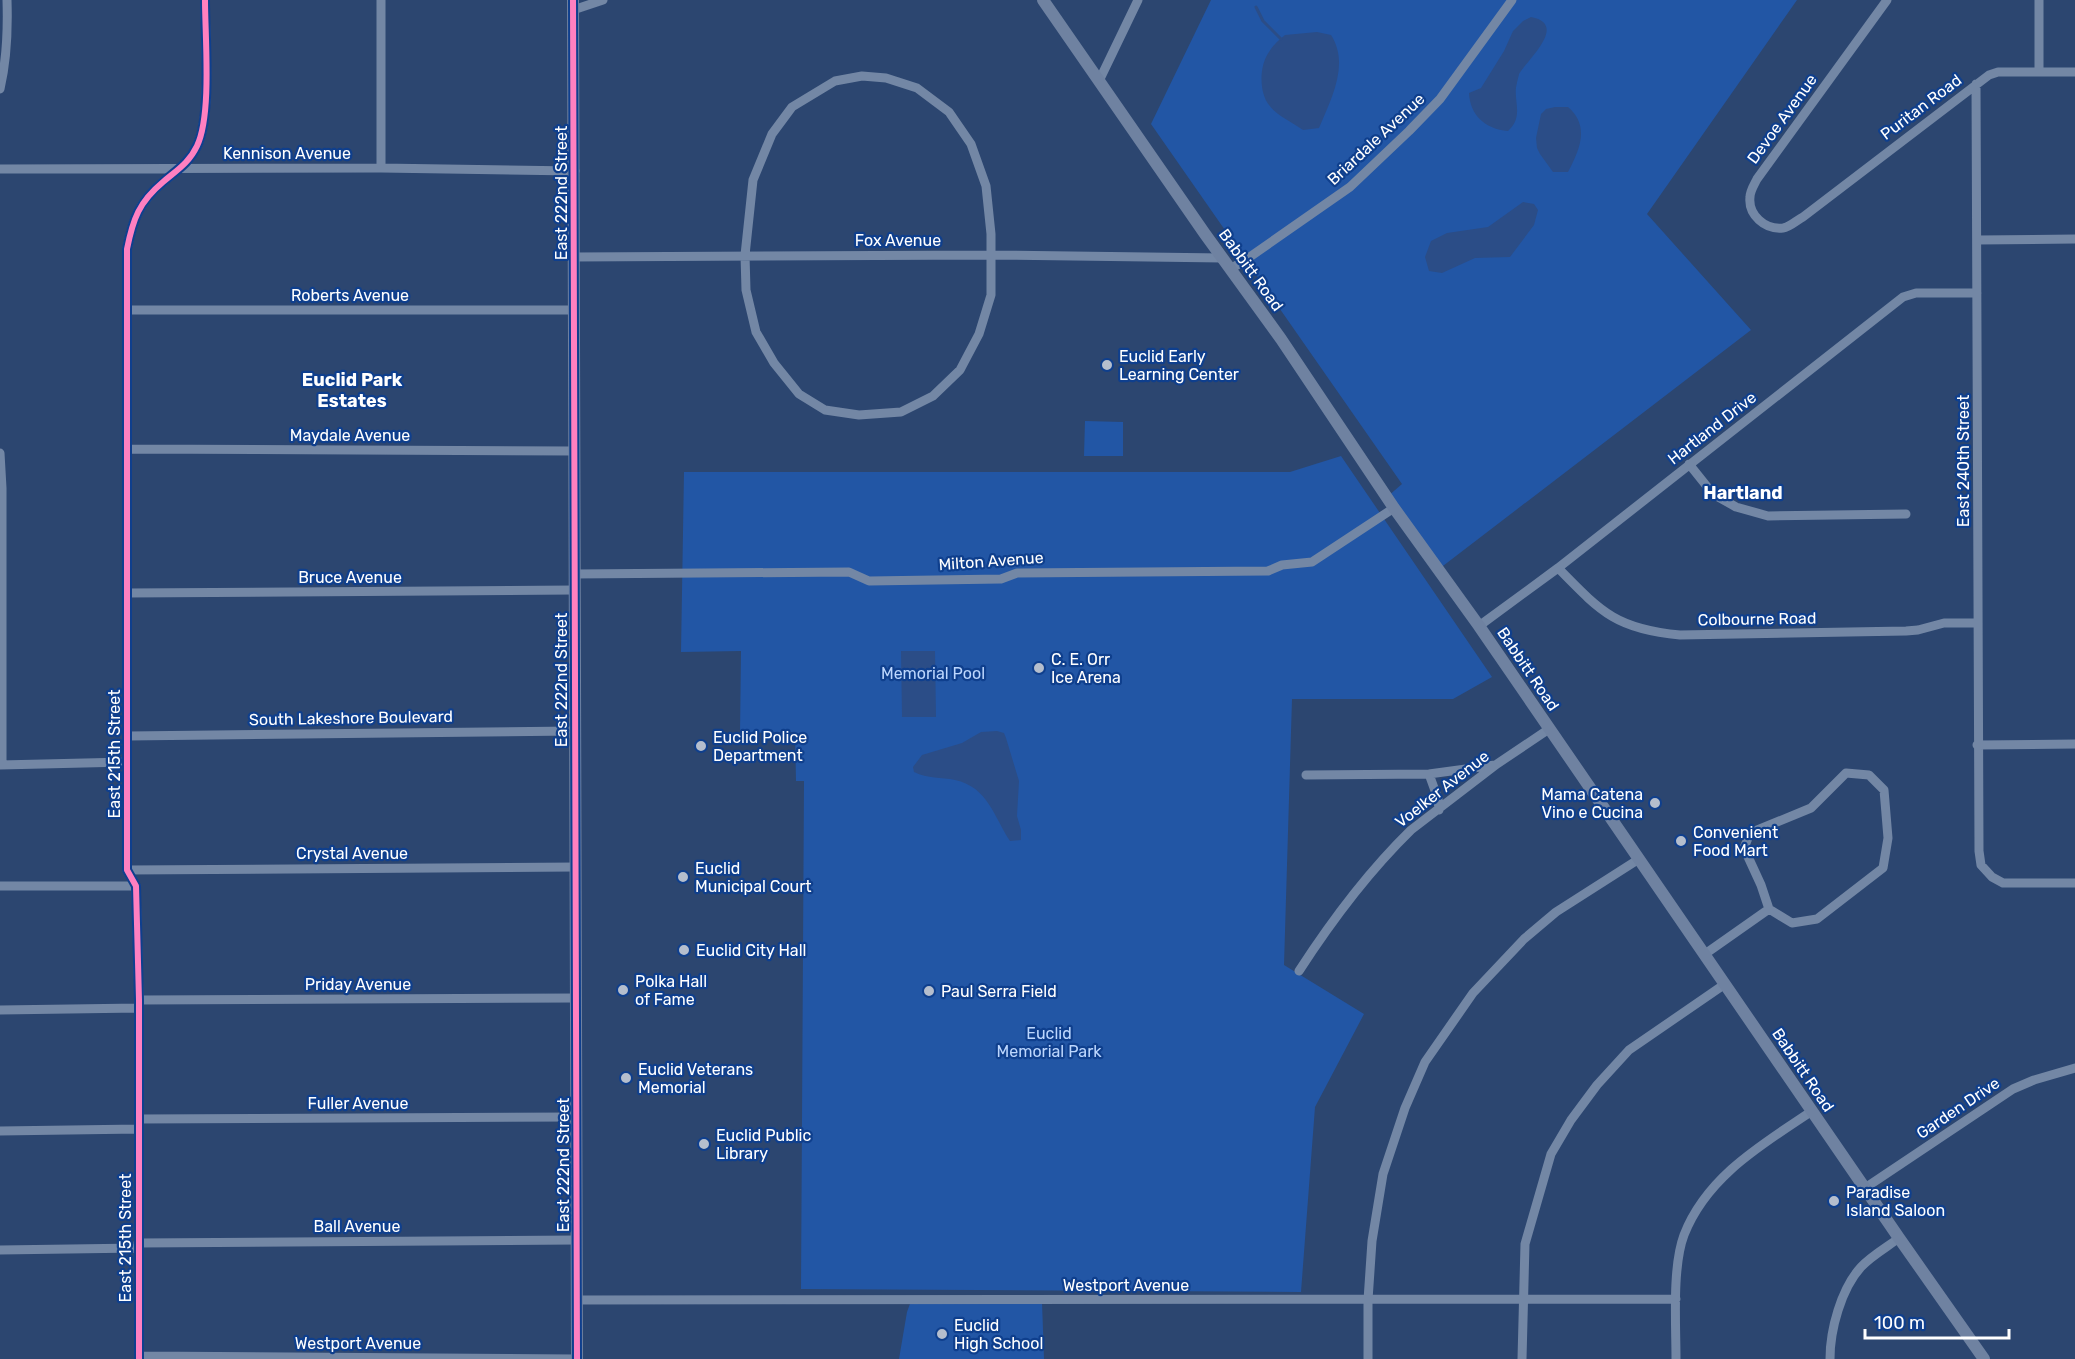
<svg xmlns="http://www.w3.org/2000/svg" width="2075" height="1359" font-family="Rubik,sans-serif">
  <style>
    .green { fill: #2256a5 }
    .water { fill: #2b4d87 }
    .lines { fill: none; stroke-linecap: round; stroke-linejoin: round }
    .stream { stroke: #2b4d87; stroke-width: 3 }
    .street { stroke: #7387a5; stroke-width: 9 }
    .secondary { stroke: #6f82a1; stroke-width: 12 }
    .cycleway-casing { stroke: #0f3f8d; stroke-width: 10 }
    .cycleway { stroke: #ff80c0; stroke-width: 6 }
    .poi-dot { fill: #b5becd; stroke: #0f3f8d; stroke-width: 2 }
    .labels { text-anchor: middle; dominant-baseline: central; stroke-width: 4.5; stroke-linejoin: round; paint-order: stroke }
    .street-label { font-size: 16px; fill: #fff; stroke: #0f3f8d }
    .poi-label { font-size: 16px; fill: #fff; stroke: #0f3f8d; text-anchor: start }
    .park-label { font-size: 16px; fill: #bdd7fe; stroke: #0f3f8d }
    .neighbourhood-label { font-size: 18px; font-weight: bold; fill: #fff; stroke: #0f3f8d }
  </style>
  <rect width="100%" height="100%" fill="#2c4670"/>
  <path class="green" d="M1211 0H1797L1647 214 1751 330 1439 569 1387 497 1402 484 1151 124Z
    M1085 421 1123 422V456H1084Z
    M1341 456 1492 677 1453 699H1292L1284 965 1364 1014 1315 1107 1301 1292 801 1289 804 781H796L795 732 740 733 741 651 681 652 684 472H1290Z
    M911 1301 1042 1302 1044 1359H899L907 1312Z"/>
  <path class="water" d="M1531 17C1569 24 1527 60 1519 74 1519 75 1517 82 1517 83 1512 99 1525 116 1508 131 1485 129 1470 115 1469 93L1481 88 1504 51 1513 31 1523 21Z
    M1317 32 1331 35C1350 64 1331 99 1319 128L1303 130C1292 122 1277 116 1269 105 1259 92 1259 66 1269 52 1273 45 1279 40 1285 35Z
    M1555 107H1568C1590 126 1580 149 1568 172H1553L1540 154 1537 148 1536 138 1541 114 1546 109Z
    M1523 202 1534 204 1538 210 1534 225 1510 257 1475 258 1442 273 1429 271 1425 257 1431 241 1447 233 1488 227Z
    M901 651H935L936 717H902Z
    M997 731 1004 733 1006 738 1019 781 1017 816 1021 830V840L1010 841C994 817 988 787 955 780 941 777 928 779 914 772L913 767 922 755 962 743 981 732Z"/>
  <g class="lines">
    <path class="stream" d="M1256 7 1263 21 1281 39"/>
    <path class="street" d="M1887 0 1757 179C1754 185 1750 191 1750 197 1748 215 1765 230 1783 228 1790 227 1797 220 1803 217L1989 75 1998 72H2075
      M573 10 603 0
      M2039 72V0
      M862 76 886 78 917 88 949 112 971 144 986 186 991 234V295L979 334 960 370 933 396 901 412 859 415 825 410 799 394 774 363 756 332 746 290 745 255 753 180 772 134 792 107 835 81Z
      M1099 81 1138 0
      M1976 84 1979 851 1981 865 1992 877 2003 883H2075
      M0 89C7 59 8 31 7 0
      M381 168V0
      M0 169 381 168 575 171
      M1977 240 2075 239
      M574 257 991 255 1223 258
      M1230 269 1244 261 1350 187 1409 131 1440 99 1512 0
      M127 310H573
      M127 449 573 451
      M0 453 2 488V765
      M1689 464 1713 494 1736 507 1768 516 1906 514
      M1558 568C1601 612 1616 629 1680 635L1906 631 1918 630 1944 623H1977
      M574 574 849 572 869 581 1001 579 1017 573 1268 571 1282 565 1312 562 1394 508
      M127 593 574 590
      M1479 626 1558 568 1903 297 1916 293H1977
      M128 736 574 731
      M1977 745 2075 744
      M0 765 127 762
      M1846 773 1869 775 1884 790 1888 838 1883 868 1817 919 1792 923 1769 909 1761 885 1744 848 1750 833 1811 808Z
      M1429 774 1438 799 1439 810
      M1306 775 1429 774 1495 765
      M127 870 576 867
      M0 886H136
      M1705 954 1769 909
      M1299 971C1332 920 1368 872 1411 830L1497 764 1549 729
      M139 1000 577 998
      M0 1010 139 1008
      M139 1119 577 1117
      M0 1131 139 1129
      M1865 1188 2013 1089 2034 1080 2075 1068
      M138 1243 577 1240
      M0 1250 139 1248
      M576 1300 1676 1299
      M139 1356 576 1359
      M139 1359V1000L136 886 127 870V249C133 219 139 202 163 182 177 170 189 163 197 146 212 115 205 37 205 0
      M1368 1359V1300L1372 1241 1383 1174 1405 1108 1425 1062 1473 993 1524 939 1556 912 1639 859
      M1522 1359 1525 1244 1551 1154 1571 1120 1597 1085 1629 1050 1725 984
      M1676 1359C1676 1324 1672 1267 1684 1235 1707 1176 1763 1144 1812 1111
      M1830 1359C1830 1330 1841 1289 1861 1267 1871 1256 1887 1247 1899 1238"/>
    <path class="secondary" d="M573 0 577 1359
      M1043 0 1205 234 1281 339 1394 508 1479 626 1899 1238 1984 1359"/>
    <g class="cycleway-casing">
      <path id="cycleway" d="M573 0 577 1359
        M139 1359V1000L136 886 127 870V249C133 219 139 202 163 182 177 170 189 163 197 146 212 115 205 37 205 0"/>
    </g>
    <use href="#cycleway" class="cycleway"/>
  </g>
  <g class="poi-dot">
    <circle cx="1107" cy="365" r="6"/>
    <circle cx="1039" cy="668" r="6"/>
    <circle cx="701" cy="746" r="6"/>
    <circle cx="1655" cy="803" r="6"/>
    <circle cx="1681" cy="841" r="6"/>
    <circle cx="683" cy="877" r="6"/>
    <circle cx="684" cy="950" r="6"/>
    <circle cx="623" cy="990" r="6"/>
    <circle cx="929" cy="991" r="6"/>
    <circle cx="626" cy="1078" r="6"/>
    <circle cx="704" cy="1144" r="6"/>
    <circle cx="1834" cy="1201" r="6"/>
    <circle cx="942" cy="1334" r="6"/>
  </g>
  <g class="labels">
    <g class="street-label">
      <text transform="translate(1921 107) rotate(-37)">Puritan Road</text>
      <text transform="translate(1782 119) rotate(-54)">Devoe Avenue</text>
      <text transform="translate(1376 139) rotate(-43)">Briardale Avenue</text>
      <text x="287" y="153">Kennison Avenue</text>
      <text transform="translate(561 193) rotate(-90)">East 222nd Street</text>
      <text x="898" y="240">Fox Avenue</text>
      <text transform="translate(1251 270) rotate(54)">Babbitt Road</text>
      <text x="350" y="295">Roberts Avenue</text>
      <text transform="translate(1712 428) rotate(-38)">Hartland Drive</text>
      <text x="350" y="435">Maydale Avenue</text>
      <text transform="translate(1963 461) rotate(-90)">East 240th Street</text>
      <text transform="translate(991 561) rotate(-4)">Milton Avenue</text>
      <text x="350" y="577">Bruce Avenue</text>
      <text transform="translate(1757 619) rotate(-1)">Colbourne Road</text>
      <text transform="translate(1528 669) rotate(56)">Babbitt Road</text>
      <text transform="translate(561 680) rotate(-90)">East 222nd Street</text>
      <text transform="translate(351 718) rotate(-1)">South Lakeshore Boulevard</text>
      <text transform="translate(114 754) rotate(-90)">East 215th Street</text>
      <text transform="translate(1442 789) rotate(-38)">Voelker Avenue</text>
      <text x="352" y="853">Crystal Avenue</text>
      <text x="358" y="984">Priday Avenue</text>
      <text transform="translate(1803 1070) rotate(56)">Babbitt Road</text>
      <text x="358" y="1103">Fuller Avenue</text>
      <text transform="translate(1958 1108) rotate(-34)">Garden Drive</text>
      <text transform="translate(563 1165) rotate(-90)">East 222nd Street</text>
      <text x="357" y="1226">Ball Avenue</text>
      <text transform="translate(125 1238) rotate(-90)">East 215th Street</text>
      <text x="1126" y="1285">Westport Avenue</text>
      <text x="358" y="1343">Westport Avenue</text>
    </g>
    <g class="poi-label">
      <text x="1119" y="356">Euclid Early<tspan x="1119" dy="18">Learning Center</tspan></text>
      <text x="1051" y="659">C. E. Orr<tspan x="1051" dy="18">Ice Arena</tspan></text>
      <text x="713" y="737">Euclid Police<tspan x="713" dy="18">Department</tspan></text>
      <text x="1643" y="794" text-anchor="end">Mama Catena<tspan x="1643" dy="18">Vino e Cucina</tspan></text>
      <text x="1693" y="832">Convenient<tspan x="1693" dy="18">Food Mart</tspan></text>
      <text x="695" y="868">Euclid<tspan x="695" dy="18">Municipal Court</tspan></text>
      <text x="696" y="950">Euclid City Hall</text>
      <text x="635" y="981">Polka Hall<tspan x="635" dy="18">of Fame</tspan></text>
      <text x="941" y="991">Paul Serra Field</text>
      <text x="638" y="1069">Euclid Veterans<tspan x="638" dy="18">Memorial</tspan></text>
      <text x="716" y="1135">Euclid Public<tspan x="716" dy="18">Library</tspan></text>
      <text x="1846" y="1192">Paradise<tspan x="1846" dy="18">Island Saloon</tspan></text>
      <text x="954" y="1325">Euclid<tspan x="954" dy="18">High School</tspan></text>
    </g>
    <g class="park-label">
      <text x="933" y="673">Memorial Pool</text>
      <text x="1049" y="1033">Euclid<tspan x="1049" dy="18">Memorial Park</tspan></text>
    </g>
    <g class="neighbourhood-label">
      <text x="352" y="380">Euclid Park<tspan x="352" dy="21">Estates</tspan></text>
      <text x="1743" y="493">Hartland</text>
    </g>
  </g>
  <path d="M1865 1329v9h144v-9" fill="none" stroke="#ffffff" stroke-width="3"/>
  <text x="1874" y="1329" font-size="18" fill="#ffffff" stroke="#0f3f8d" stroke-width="4.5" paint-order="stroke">100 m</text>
</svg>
